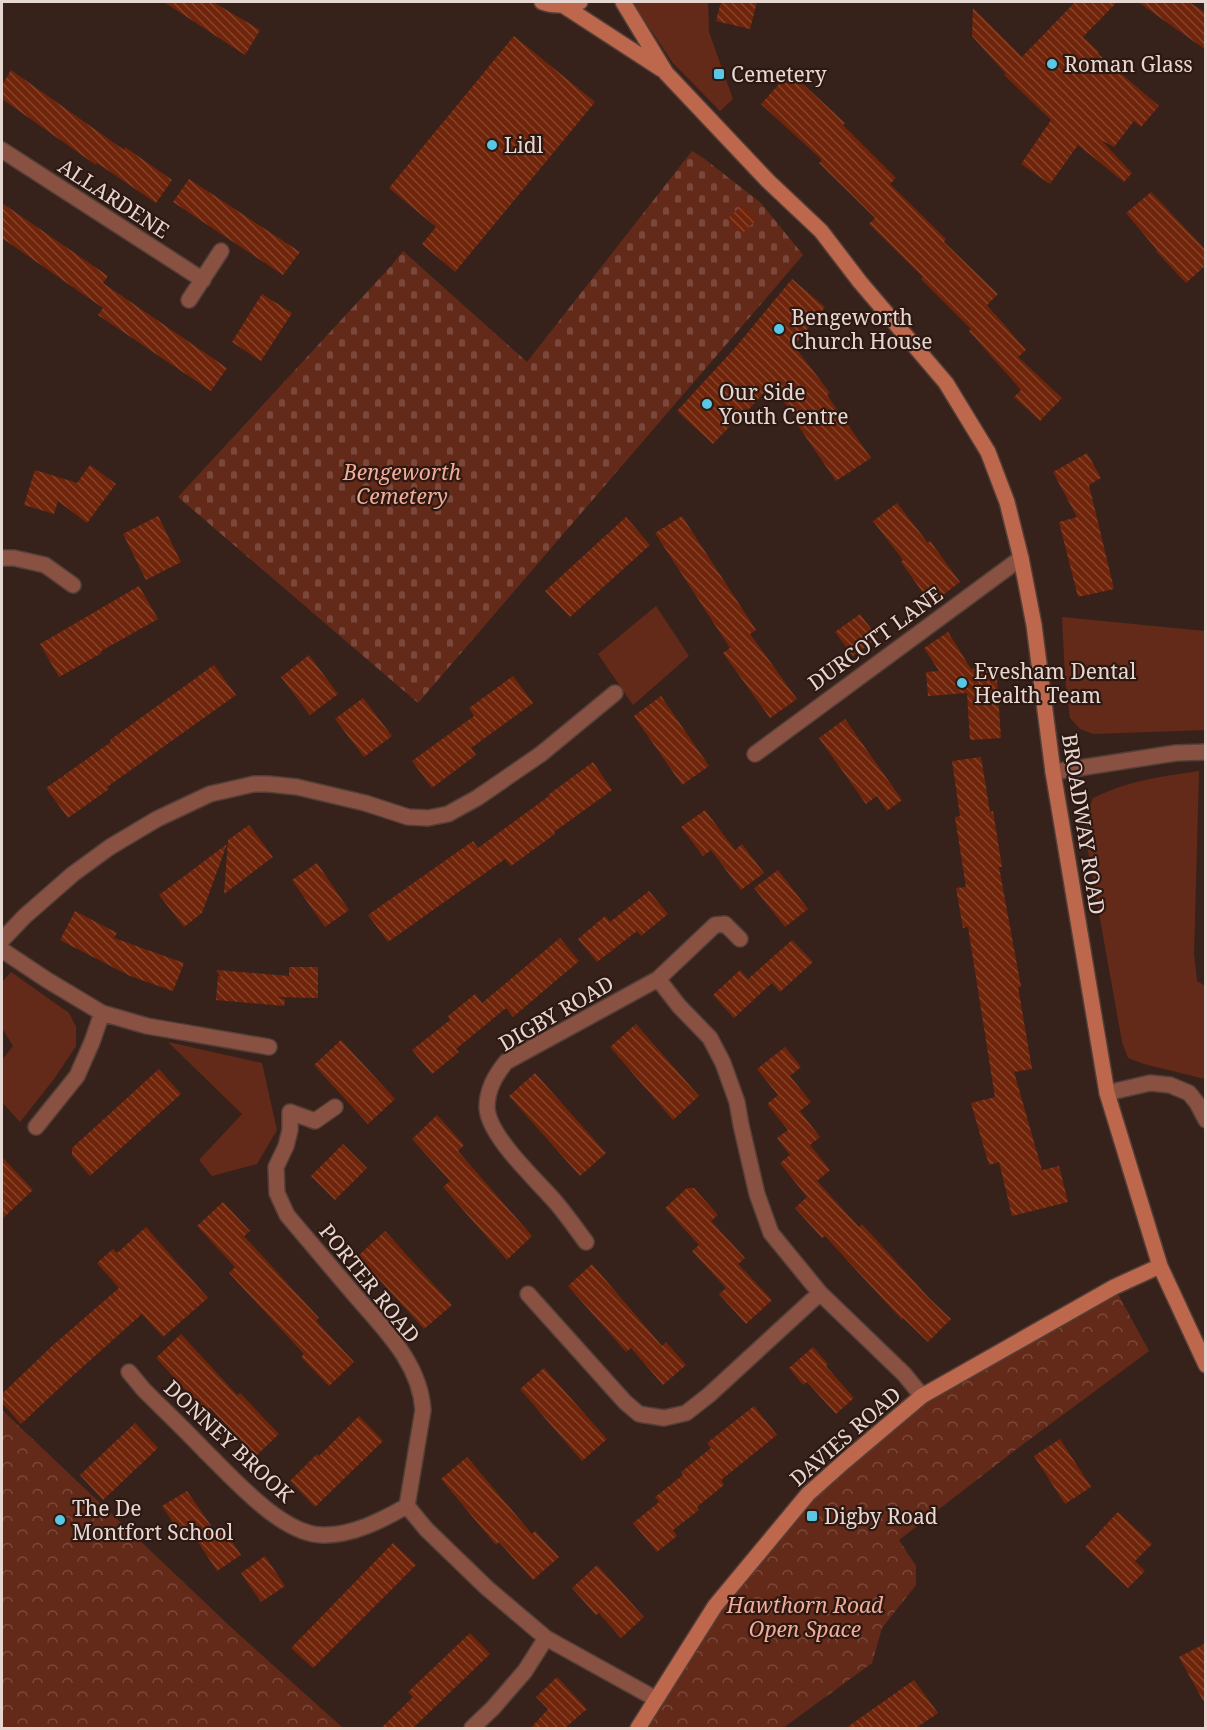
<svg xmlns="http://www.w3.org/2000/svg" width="1207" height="1730" font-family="'Noto Serif',serif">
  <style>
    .grass { fill: #642a19 }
    .cemetery { fill: url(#cemetery-stones) }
    .park { fill: url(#park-crowns) }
    .building { fill: url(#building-back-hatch) }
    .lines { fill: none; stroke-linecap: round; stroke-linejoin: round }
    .street-casing { stroke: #533f38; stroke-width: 18 }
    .secondary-casing { stroke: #533f38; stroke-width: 18 }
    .street { stroke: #885141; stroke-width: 15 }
    .secondary { stroke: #bd674c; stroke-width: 15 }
    .poi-dot { fill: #59c8e5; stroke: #2d1812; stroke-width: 2 }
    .labels { text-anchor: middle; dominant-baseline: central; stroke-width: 4.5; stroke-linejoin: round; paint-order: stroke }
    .poi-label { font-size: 21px; fill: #e6d7d2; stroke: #2d1812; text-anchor: start }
    .street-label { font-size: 21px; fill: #e6d7d2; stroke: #2d1812 }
    .park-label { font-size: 21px; font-style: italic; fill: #f2ad99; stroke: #2d1812 }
  </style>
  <defs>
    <pattern id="cemetery-stones" width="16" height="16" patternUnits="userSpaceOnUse" patternTransform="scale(1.5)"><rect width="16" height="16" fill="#642a19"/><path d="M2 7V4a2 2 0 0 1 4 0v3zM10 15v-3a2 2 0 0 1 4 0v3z" fill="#7a483a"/></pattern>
    <pattern id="park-crowns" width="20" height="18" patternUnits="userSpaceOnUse" patternTransform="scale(1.5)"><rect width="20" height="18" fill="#642a19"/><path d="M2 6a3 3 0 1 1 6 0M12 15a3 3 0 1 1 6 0" fill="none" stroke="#7a483a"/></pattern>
    <pattern id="building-back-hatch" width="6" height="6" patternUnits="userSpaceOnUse" patternTransform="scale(1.5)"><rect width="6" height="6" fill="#70240a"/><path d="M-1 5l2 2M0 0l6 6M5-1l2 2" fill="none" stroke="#84432d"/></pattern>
  </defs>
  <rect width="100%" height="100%" fill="#37221b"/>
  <path class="grass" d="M632 2H708L709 32 733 99 720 111 673 63Z
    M656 606 689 656 633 705 598 654Z
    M1062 617 1205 631V730L1093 734 1080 729 1070 718 1065 677Z
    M1199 771 1194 954 1197 981 1205 986V1079L1144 1064 1128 1058 1122 1042 1087 846V812L1093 798C1127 781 1163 776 1199 771Z
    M11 972 69 1013 76 1027V1046L54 1079 20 1122 2 1102V1060L13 1046 2 1028V982Z
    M168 1042 262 1063 277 1130 257 1164 212 1176 199 1160 242 1114Z"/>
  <path class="cemetery" d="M692 151 702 157 761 203 803 255 418 703 178 497 391 266 403 251 527 362Z"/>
  <path class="park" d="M1114 1287 1149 1351 1018 1448 899 1540 916 1566V1585L882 1628 872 1663 783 1728H638L765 1544 922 1396Z
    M2 1410 234 1630 343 1728H2Z"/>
  <path class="building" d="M164 2H213L260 30 245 55Z
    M721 2H757L750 29 716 21Z
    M1075 2H1117L1083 37 1099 52 1098 54 1159 106 1141 127 1134 121 1114 147 1101 140 1132 173 1124 182 1078 145 1050 184 1021 164 1051 120 1004 75 1006 74 972 36 973 8 1022 57Z
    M1138 2H1189L1206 13V50Z
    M514 36 595 102 455 272 422 244 436 227 389 188Z
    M11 70 124 150 125 147 172 180 156 203 97 163 96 165 2 99V85Z
    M790 72 845 123 843 125 896 178 890 184 946 239 944 242 998 294 987 305 1026 350 1018 357 1062 398 1040 421 1014 397 1021 390 969 331 971 329 921 279 923 277 869 224 875 218 819 163 822 160 761 104Z
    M189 179 300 252 283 275 173 202Z
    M1151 192 1206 250V265L1186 283 1156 251 1157 250 1126 213Z
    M2 203 108 276 103 283 227 368 211 391 98 315 103 308 2 238Z
    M742 205 757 219 742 234 727 219Z
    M792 279 825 307 794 346 830 393 827 395 871 458 836 481 797 424 799 422 771 385 748 410 747 408 713 444 677 411 735 348Z
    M262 294 292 313 261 361 232 342Z
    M1087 453 1101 478 1089 485 1114 589 1078 597 1059 522 1077 517 1053 472Z
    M90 465 116 484 87 523 58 501 54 514 24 505 35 470 77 483Z
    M897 503 928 543 930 541 960 582 931 604 901 562 903 560 873 521Z
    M158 516 181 562 146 580 123 534Z
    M682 516 756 630 750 634 797 699 770 718 723 653 730 648 655 533Z
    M626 517 650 545 570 617 545 591Z
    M139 586 158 619 101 651 102 653 59 677 40 644Z
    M860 614 878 638 853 656 835 632Z
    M948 632 971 669 996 667 1001 738 970 740 967 693 928 696 926 672 939 671 924 648Z
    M309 655 338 694 310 715 281 677Z
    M214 665 236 695 107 787 109 789 68 818 46 788 111 742 110 740Z
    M513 676 533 703 471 748 476 755 432 788 412 761 474 716 469 708Z
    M661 696 709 766 682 785 634 716Z
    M363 698 392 736 364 757 335 719Z
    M845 719 902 800 887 811 877 796 866 804 819 738Z
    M981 757 990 812 993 811 1002 867H999L1021 987H1018L1032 1069 1014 1072 1042 1170 1059 1166 1068 1202 1012 1216 999 1162 989 1165 971 1103 995 1097 968 927 963 928 956 888 966 887 955 817 960 816 952 761Z
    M593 762 612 790 554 832 555 834 511 866 505 859 388 942 368 915 473 841 478 848 549 796 548 795Z
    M705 810 735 850 742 844 764 873 741 890 711 850 703 856 681 827Z
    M249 825 273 857 224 894 228 840Z
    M227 844 202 913 184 927 159 895Z
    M317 863 349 910 325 927 292 880Z
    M778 870 808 909 785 927 754 888Z
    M649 891 668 914 641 936 637 931 597 962 578 939 605 916 610 922Z
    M75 911 117 933 114 938 184 963 173 991 130 976 60 940Z
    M560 938 579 961 513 1017 506 1008 456 1049 459 1052 432 1074 412 1050 450 1020 448 1016 475 994 482 1003Z
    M792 940 813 962 780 992 772 983 734 1018 713 995 740 970 748 979Z
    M289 967H318V998L277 997 285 1000 284 1006 216 1000 218 976 221 977 216 970 289 976Z
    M636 1024 699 1096 673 1120 610 1047Z
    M341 1040 395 1099 368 1124 314 1065Z
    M785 1047 801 1067 790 1076 811 1102 800 1111 820 1137 810 1145 830 1170 817 1181 859 1227 862 1224 929 1298 951 1319 928 1342 903 1318 902 1320 825 1236 822 1238 795 1208 807 1197 780 1163 790 1155 777 1138 788 1130 767 1104 778 1095 757 1069Z
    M159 1069 181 1094 90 1176 72 1155V1148Z
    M535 1073 606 1153 580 1176 509 1096Z
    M437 1115 464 1145 458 1151 532 1236 507 1260 443 1187 450 1181 412 1139Z
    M343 1144 367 1168 335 1200 311 1176Z
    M2 1157 33 1190 2 1219Z
    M687 1188H694L718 1215 711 1221 745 1258 738 1264 772 1300 746 1324 719 1294 726 1288 692 1251 699 1245 665 1208Z
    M223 1202 250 1231 244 1236 319 1318 316 1321 354 1362 329 1386 301 1357 304 1354 229 1273 235 1267 197 1226Z
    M146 1227 208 1298 163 1337 142 1314 68 1380 21 1424 2 1403V1394L52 1346 119 1288 97 1263 113 1249 117 1253Z
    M385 1231 452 1305 424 1329 358 1256Z
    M592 1264 662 1346 666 1342 686 1365 663 1385 631 1348 626 1352 568 1286Z
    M181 1334 237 1395 240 1393 279 1434 256 1456 210 1408 206 1412 156 1358Z
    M813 1347 828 1364 826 1366 854 1398 836 1414 807 1382 803 1385 789 1368Z
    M544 1368 607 1439 582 1461 520 1389Z
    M754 1406 777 1435 721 1480 724 1485 697 1507 699 1510 673 1530 677 1536 657 1552 633 1523 659 1502 655 1497 683 1475 681 1472 711 1448 707 1443Z
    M359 1416 383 1441 315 1507 290 1481 317 1454 319 1456Z
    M135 1423 158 1448 103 1500 80 1475Z
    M1060 1439 1091 1487 1065 1504 1034 1456Z
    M467 1457 532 1534 535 1531 559 1557 533 1580 499 1542 496 1545 441 1479Z
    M187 1491 214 1530 221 1525 241 1555 217 1571 190 1530 182 1536 162 1506Z
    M1118 1512 1152 1544 1135 1561 1145 1571 1128 1588 1085 1547Z
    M393 1543 416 1565 313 1668 291 1648Z
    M265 1556 285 1586 261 1602 241 1573Z
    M597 1565 644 1617 621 1638 599 1613 596 1615 572 1588Z
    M470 1633 490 1654 413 1728H381L413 1697 408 1692Z
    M1206 1643V1706L1179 1657Z
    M557 1677 587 1709 565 1728H531L548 1709 536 1697Z
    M914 1680 938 1713 916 1728H846Z"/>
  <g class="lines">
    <g class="street-casing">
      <path id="street" d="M2 150 203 280
        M189 300 221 251
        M2 558H14L45 565 73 585
        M755 754 1021 558
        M1053 772 1176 753 1206 752
        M2 940 25 916 73 874 110 847 157 819 210 794 254 784H268L297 787 365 803 408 817 428 818 448 814 477 798 541 754 615 693
        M2 950 47 980 102 1013 147 1026 269 1047
        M658 979 679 1006 710 1038 723 1063 737 1102 741 1125 757 1194 771 1233 820 1293 904 1374 922 1396
        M1107 1093 1150 1083 1170 1085 1189 1093 1197 1103 1206 1120
        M335 1107 315 1121 290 1112V1130L286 1146 276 1167 277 1193 287 1215C309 1241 331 1267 353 1293 382 1327 420 1362 423 1410L407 1506 426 1529 487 1588 546 1638 656 1699
        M36 1127 77 1076 92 1042 102 1013
        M586 1242C577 1230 568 1217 558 1205 540 1183 489 1138 487 1108 487 1089 495 1076 506 1062L658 979 715 925 725 924 740 939
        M528 1294 625 1402 639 1414 664 1418 686 1413 709 1395 820 1293
        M129 1372 144 1390C164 1410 185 1430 205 1451 233 1478 281 1534 322 1535 352 1536 382 1520 407 1506
        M472 1728 493 1708 525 1671 546 1638"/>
    </g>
    <g class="secondary-casing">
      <path id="secondary" d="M542 2C555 7 567 5 580 2
        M623 2 666 73 768 181 821 231 860 282 946 383 988 452 1007 502 1021 558 1034 625 1053 772 1107 1093 1160 1266 1206 1365
        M564 6 661 69
        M638 1728 715 1606 808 1494 845 1461 922 1396 1114 1287 1160 1266"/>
    </g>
    <use href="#street" class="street"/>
    <use href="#secondary" class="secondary"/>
  </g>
  <g class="poi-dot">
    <circle cx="1052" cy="64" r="6"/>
    <rect x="713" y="68" width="12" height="12" rx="3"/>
    <circle cx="492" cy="145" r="6"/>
    <circle cx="779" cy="329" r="6"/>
    <circle cx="707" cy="404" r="6"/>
    <circle cx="962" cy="683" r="6"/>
    <rect x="806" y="1510" width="12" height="12" rx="3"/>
    <circle cx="60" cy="1520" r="6"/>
  </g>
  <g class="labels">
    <g class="poi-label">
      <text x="1064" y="64">Roman Glass</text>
      <text x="731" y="74">Cemetery</text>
      <text x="504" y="145">Lidl</text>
      <text x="791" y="317">Bengeworth<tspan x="791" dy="24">Church House</tspan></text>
      <text x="719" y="392">Our Side<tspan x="719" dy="24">Youth Centre</tspan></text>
      <text x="974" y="671">Evesham Dental<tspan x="974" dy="24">Health Team</tspan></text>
      <text x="72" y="1508">The De<tspan x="72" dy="24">Montfort School</tspan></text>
      <text x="824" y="1516">Digby Road</text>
    </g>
    <g class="street-label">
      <text transform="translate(114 198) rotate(33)">ALLARDENE</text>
      <text transform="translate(875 638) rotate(-36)">DURCOTT LANE</text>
      <text transform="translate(1084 824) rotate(81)">BROADWAY ROAD</text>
      <text transform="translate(556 1013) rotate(-30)">DIGBY ROAD</text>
      <text transform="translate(370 1283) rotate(51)">PORTER ROAD</text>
      <text transform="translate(845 1436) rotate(-41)">DAVIES ROAD</text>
      <text transform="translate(229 1441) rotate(43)">DONNEY BROOK</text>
    </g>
    <g class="park-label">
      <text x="402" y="472">Bengeworth<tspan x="402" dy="24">Cemetery</tspan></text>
      <text x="805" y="1605">Hawthorn Road<tspan x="805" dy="24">Open Space</tspan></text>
    </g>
  </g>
  <rect width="1207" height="1730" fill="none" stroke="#e6d7d2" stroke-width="6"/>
</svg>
